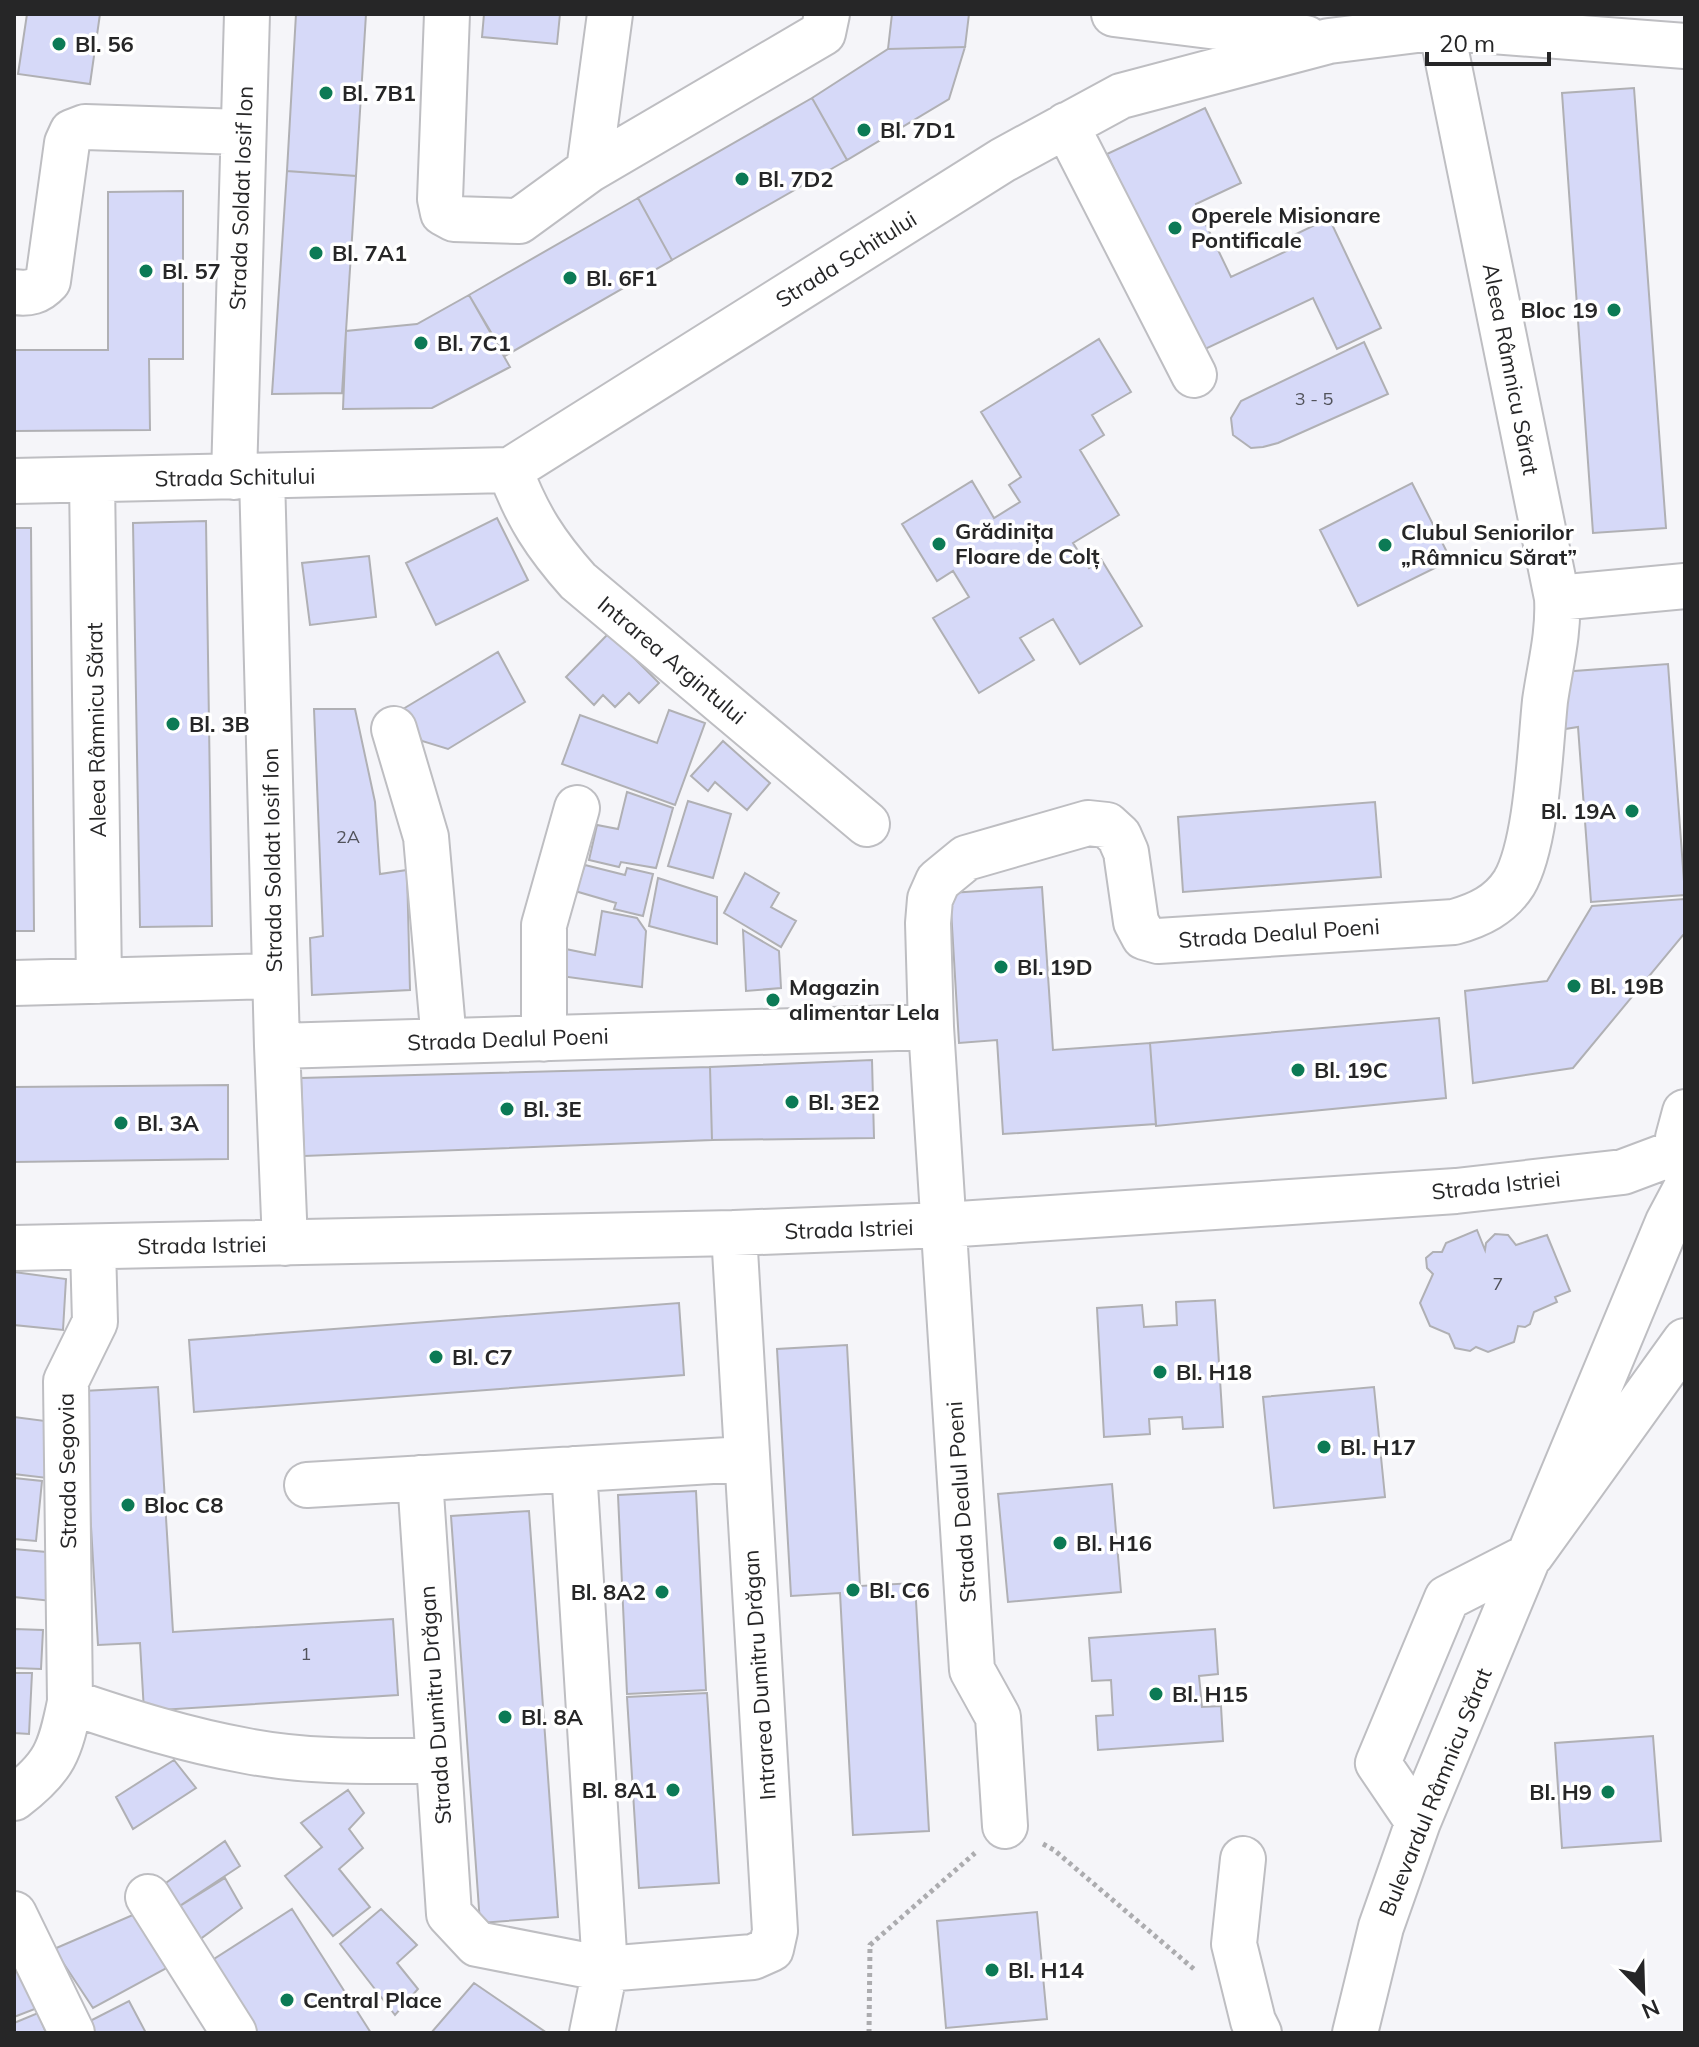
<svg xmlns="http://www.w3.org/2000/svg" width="1699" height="2047" font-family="Mulish,sans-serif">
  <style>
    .building { fill: #d6d9f8; stroke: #b0b0b4; stroke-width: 2 }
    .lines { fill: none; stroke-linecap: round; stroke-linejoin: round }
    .minor-casing { stroke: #bebec2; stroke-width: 48 }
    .path { stroke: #acacaf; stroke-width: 5; stroke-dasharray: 4 4; stroke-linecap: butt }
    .minor { stroke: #fff; stroke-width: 44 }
    .poi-dot { fill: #0c7a55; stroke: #fff; stroke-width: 3 }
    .labels { text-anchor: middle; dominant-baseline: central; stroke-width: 7; stroke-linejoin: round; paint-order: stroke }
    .number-label { font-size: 18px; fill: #52535b }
    .poi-label { font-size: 22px; font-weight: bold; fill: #262627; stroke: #fff; text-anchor: start }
    .street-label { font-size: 22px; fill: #262627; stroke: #fff }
  </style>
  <rect width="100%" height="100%" fill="#f5f5f9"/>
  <path class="building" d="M27 14H100L90 84 18 74Z
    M296 14H366L356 176 287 171Z
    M484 14H560L557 44 482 37Z
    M892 14H969L965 47 888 49Z
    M965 47 949 99 847 160 812 98 888 49Z
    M1634 88 1666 528 1593 533 1562 93Z
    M812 98 847 160 672 260 638 198Z
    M1205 108 1241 183 1196 204 1231 277 1293 248 1288 238 1329 218 1381 328 1337 349 1313 298 1201 351 1107 154Z
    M287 171 356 176 342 393 272 394Z
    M183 191V359H149L150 430 14 431V350H108V192Z
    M638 198 672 260 505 356 469 295Z
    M469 295 510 367 432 408 343 409 346 331 417 324Z
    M1099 339 1131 392 1092 415 1104 435 1080 450 1119 515 1073 543 1089 568 1101 559 1142 626 1080 664 1053 619 1020 638 1034 660 979 693 933 618 969 597 953 571 937 581 902 524 972 481 994 518 1020 502 1009 485 1021 477 981 412Z
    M1364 342 1388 394 1278 443 1263 447 1251 448 1233 435 1231 418 1241 401Z
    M1412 483 1451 560 1358 606 1320 530Z
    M497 518 528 580 436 625 406 563Z
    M206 521 212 926 140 927 133 523Z
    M14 528H31L34 931H14Z
    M369 556 376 617 310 625 302 563Z
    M609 633 659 683 639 703 629 693 615 707 603 695 594 705 566 677Z
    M498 652 525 702 448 749 422 741 403 709Z
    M1668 664 1685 895 1591 902 1578 727 1565 729 1561 672Z
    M314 709H355L375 802 380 874 407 870 410 990 312 995 310 938 323 936Z
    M669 710 705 723 675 805 562 764 580 715 657 743Z
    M723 741 770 783 747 810 715 782 708 791 691 776Z
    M627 792 673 808 656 868 621 862 619 867 589 860 597 825 618 829Z
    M688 801 731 814 713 878 668 866Z
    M1375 802 1381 877 1183 892 1178 817Z
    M585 865 625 875 627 868 653 874 643 916 614 909 616 903 575 891Z
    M745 873 779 893 771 907 796 921 781 947 724 913Z
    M658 878 717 897V944L649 926Z
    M1042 887 1053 1050 1150 1043 1156 1124 1003 1134 997 1040 959 1043 950 893Z
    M1684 899V934L1573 1068 1473 1083 1465 991 1547 981 1592 906Z
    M602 911 637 918 646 931 642 987 553 975 556 947 595 955Z
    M743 930 779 951 781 988 746 991Z
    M1439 1018 1446 1098 1156 1126 1150 1043Z
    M872 1060 874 1138 712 1140 710 1067Z
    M710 1067 712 1140 304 1156 301 1078Z
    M228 1085V1159L14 1162V1087Z
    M1477 1230 1485 1250 1486 1243 1495 1234 1508 1235 1516 1245 1547 1235 1570 1291 1555 1297 1557 1302 1534 1312 1530 1324 1525 1327 1518 1326 1514 1342 1488 1352 1476 1347 1470 1351 1455 1348 1449 1334 1430 1326 1420 1303 1433 1274 1427 1268 1426 1258 1433 1252H1442L1446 1243Z
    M14 1272 66 1279 63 1330 14 1325Z
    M1215 1300 1223 1427 1183 1429 1182 1417 1149 1419 1150 1434 1104 1437 1097 1308 1142 1305 1144 1327 1177 1325 1176 1302Z
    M679 1303 684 1375 194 1412 189 1340Z
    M847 1345 860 1586 915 1583 929 1831 853 1835 840 1593 791 1596 777 1349Z
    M158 1387 173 1632 393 1619 398 1695 144 1711 140 1643 98 1645 83 1391Z
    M1374 1387 1385 1497 1274 1508 1263 1397Z
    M14 1417 53 1422 47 1478 14 1474Z
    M14 1478 42 1481 36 1541 14 1539Z
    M1112 1484 1121 1592 1008 1602 998 1494Z
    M696 1491 706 1690 627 1694 618 1495Z
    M529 1511 558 1917 480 1923 451 1516Z
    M14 1549 57 1553 52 1601 14 1597Z
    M14 1629 43 1630 41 1669 14 1668Z
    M1215 1629 1218 1674 1199 1676 1202 1707 1221 1706 1223 1741 1098 1750 1096 1716 1113 1715 1111 1680 1092 1681 1089 1638Z
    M14 1673H32L29 1734 14 1733Z
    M707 1693 719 1883 639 1888 627 1697Z
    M1653 1736 1661 1841 1562 1848 1555 1743Z
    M174 1760 196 1788 133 1829 116 1797Z
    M348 1790 364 1813 349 1829 363 1848 339 1869 370 1907 333 1936 285 1876 322 1847 301 1823Z
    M225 1841 240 1866 172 1911 156 1890Z
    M225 1878 242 1908 195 1943 172 1911Z
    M292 1909 371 2033H245L203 1966Z
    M381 1909 417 1945 397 1963 418 1989 395 2015 340 1944Z
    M142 1911 176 1963 93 2008 54 1949Z
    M1037 1912 1047 2019 946 2028 937 1921Z
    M24 1966 40 2007 14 2017V1970Z
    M474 1983 547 2033H431Z
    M129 2001 146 2033H93L88 2022Z
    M38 2013 46 2033H14V2023Z"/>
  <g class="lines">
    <g class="minor-casing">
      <path id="minor" d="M447 14 440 199 443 213 454 219 519 221 589 170 823 33 827 14
        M1114 14 1306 38
        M1066 125 1194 375
        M589 170 610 14
        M14 292C29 294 38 292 48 281L67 143 72 132 85 127 243 132
        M510 470C527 516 546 545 578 581L867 824
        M262 476 277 1046 285 1243
        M234 477 247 14
        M92 480 99 981
        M14 481 510 470 1003 160 1121 96 1329 41 1441 27 1685 46
        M1557 598 1685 586
        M394 729 426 837 444 1041
        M14 983 275 976
        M544 1039V925L577 808
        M277 1046 931 1027
        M1685 1112 1678 1138 1685 1171
        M14 1248 734 1233 944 1225 1456 1191 1623 1172 1679 1151
        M574 1469 605 1969 592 2033
        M420 1478 449 1914 477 1944 605 1969 753 1957 771 1949 775 1931 734 1233
        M307 1485 746 1459
        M70 1702C129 1722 186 1740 247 1751 310 1763 374 1761 438 1761
        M14 1798C55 1767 60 1751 70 1702L66 1381 95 1322 93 1247
        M1418 1822 1378 1763 1447 1598 1531 1555 1685 1341
        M1005 1826 998 1717 972 1670 931 1027 928 923 930 899 938 881 966 858 1088 823 1107 825 1119 836 1126 852 1136 922 1144 937 1158 941 1454 922C1479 915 1500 905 1514 883 1537 844 1540 749 1545 701 1550 666 1559 634 1557 598L1441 27 1442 14
        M1243 1859 1234 1944 1253 2021 1259 2033
        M148 1897 234 2033
        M14 1914 72 2033
        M1355 2033 1381 1927 1418 1822 1668 1222 1685 1190"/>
    </g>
    <path class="path" d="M1043 1844 1054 1850 1195 1970
      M869 2033 870 1945 975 1853"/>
    <use href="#minor" class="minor"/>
  </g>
  <g class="poi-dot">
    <circle cx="59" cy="44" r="8"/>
    <circle cx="326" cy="93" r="8"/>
    <circle cx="864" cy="130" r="8"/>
    <circle cx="742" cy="179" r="8"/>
    <circle cx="1175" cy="228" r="8"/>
    <circle cx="316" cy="253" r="8"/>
    <circle cx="146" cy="271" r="8"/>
    <circle cx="570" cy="278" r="8"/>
    <circle cx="1614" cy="310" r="8"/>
    <circle cx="421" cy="343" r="8"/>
    <circle cx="939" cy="544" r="8"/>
    <circle cx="1385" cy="545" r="8"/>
    <circle cx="173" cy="724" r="8"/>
    <circle cx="1632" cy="811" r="8"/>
    <circle cx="1001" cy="967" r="8"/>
    <circle cx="1574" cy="986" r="8"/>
    <circle cx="773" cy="1000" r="8"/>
    <circle cx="1298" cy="1070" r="8"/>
    <circle cx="792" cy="1102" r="8"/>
    <circle cx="507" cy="1109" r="8"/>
    <circle cx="121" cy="1123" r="8"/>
    <circle cx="436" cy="1357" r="8"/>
    <circle cx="1160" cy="1372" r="8"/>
    <circle cx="1324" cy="1447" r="8"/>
    <circle cx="128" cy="1505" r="8"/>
    <circle cx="1060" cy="1543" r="8"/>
    <circle cx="853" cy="1590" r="8"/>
    <circle cx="662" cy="1592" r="8"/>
    <circle cx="1156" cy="1694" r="8"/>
    <circle cx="505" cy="1717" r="8"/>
    <circle cx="673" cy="1790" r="8"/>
    <circle cx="1608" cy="1792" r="8"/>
    <circle cx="992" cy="1970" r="8"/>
    <circle cx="287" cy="2000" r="8"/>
  </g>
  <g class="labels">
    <g class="number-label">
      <text x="1314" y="398">3 - 5</text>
      <text x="348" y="836">2A</text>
      <text x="1498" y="1283">7</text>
      <text x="306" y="1653">1</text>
    </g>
    <g class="poi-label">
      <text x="75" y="44">Bl. 56</text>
      <text x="342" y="93">Bl. 7B1</text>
      <text x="880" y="130">Bl. 7D1</text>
      <text x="758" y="179">Bl. 7D2</text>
      <text x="1191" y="215">Operele Misionare<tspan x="1191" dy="25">Pontificale</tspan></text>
      <text x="332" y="253">Bl. 7A1</text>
      <text x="162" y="271">Bl. 57</text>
      <text x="586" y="278">Bl. 6F1</text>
      <text x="1598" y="310" text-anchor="end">Bloc 19</text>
      <text x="437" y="343">Bl. 7C1</text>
      <text x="955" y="531">Grădinița<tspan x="955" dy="25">Floare de Colț</tspan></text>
      <text x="1401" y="532">Clubul Seniorilor<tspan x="1401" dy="25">„Râmnicu Sărat”</tspan></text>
      <text x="189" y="724">Bl. 3B</text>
      <text x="1616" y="811" text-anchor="end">Bl. 19A</text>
      <text x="1017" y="967">Bl. 19D</text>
      <text x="1590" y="986">Bl. 19B</text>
      <text x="789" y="987">Magazin<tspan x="789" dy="25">alimentar Lela</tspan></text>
      <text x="1314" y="1070">Bl. 19C</text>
      <text x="808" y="1102">Bl. 3E2</text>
      <text x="523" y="1109">Bl. 3E</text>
      <text x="137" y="1123">Bl. 3A</text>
      <text x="452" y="1357">Bl. C7</text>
      <text x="1176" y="1372">Bl. H18</text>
      <text x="1340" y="1447">Bl. H17</text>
      <text x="144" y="1505">Bloc C8</text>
      <text x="1076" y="1543">Bl. H16</text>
      <text x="869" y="1590">Bl. C6</text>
      <text x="646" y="1592" text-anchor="end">Bl. 8A2</text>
      <text x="1172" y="1694">Bl. H15</text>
      <text x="521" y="1717">Bl. 8A</text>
      <text x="657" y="1790" text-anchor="end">Bl. 8A1</text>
      <text x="1592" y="1792" text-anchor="end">Bl. H9</text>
      <text x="1008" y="1970">Bl. H14</text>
      <text x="303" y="2000">Central Place</text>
    </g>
    <g class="street-label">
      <text transform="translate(241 198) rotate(-88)">Strada Soldat Iosif Ion</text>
      <text transform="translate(846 259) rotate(-32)">Strada Schitului</text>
      <text transform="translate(1511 369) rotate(79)">Aleea Râmnicu Sărat</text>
      <text transform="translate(235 477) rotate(-1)">Strada Schitului</text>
      <text transform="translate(672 660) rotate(40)">Intrarea Argintului</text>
      <text transform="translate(96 730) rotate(-91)">Aleea Râmnicu Sărat</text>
      <text transform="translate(272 860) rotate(-91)">Strada Soldat Iosif Ion</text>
      <text transform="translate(1279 933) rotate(-4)">Strada Dealul Poeni</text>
      <text transform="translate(508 1039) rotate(-2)">Strada Dealul Poeni</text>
      <text transform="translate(1496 1185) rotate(-6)">Strada Istriei</text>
      <text transform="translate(849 1229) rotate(-2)">Strada Istriei</text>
      <text transform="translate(202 1245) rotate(-1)">Strada Istriei</text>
      <text transform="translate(67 1471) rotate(-91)">Strada Segovia</text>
      <text transform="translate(961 1502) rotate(-94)">Strada Dealul Poeni</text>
      <text transform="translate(759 1675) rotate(-94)">Intrarea Dumitru Drăgan</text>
      <text transform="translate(435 1705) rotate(-94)">Strada Dumitru Drăgan</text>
      <text transform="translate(1435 1792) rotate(-68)">Bulevardul Râmnicu Sărat</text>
    </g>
  </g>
  <rect width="1699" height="2047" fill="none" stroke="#262627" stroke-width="32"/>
  <g transform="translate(1643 1991) rotate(157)" stroke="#ffffff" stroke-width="6" paint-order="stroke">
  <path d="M0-6L14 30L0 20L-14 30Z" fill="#262627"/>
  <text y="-12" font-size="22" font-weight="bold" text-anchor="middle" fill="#262627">N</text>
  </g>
  <path d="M1427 52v12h122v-12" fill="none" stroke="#262627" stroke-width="4"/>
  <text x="1439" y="52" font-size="24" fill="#262627" stroke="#ffffff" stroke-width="6" paint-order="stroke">20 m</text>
</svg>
